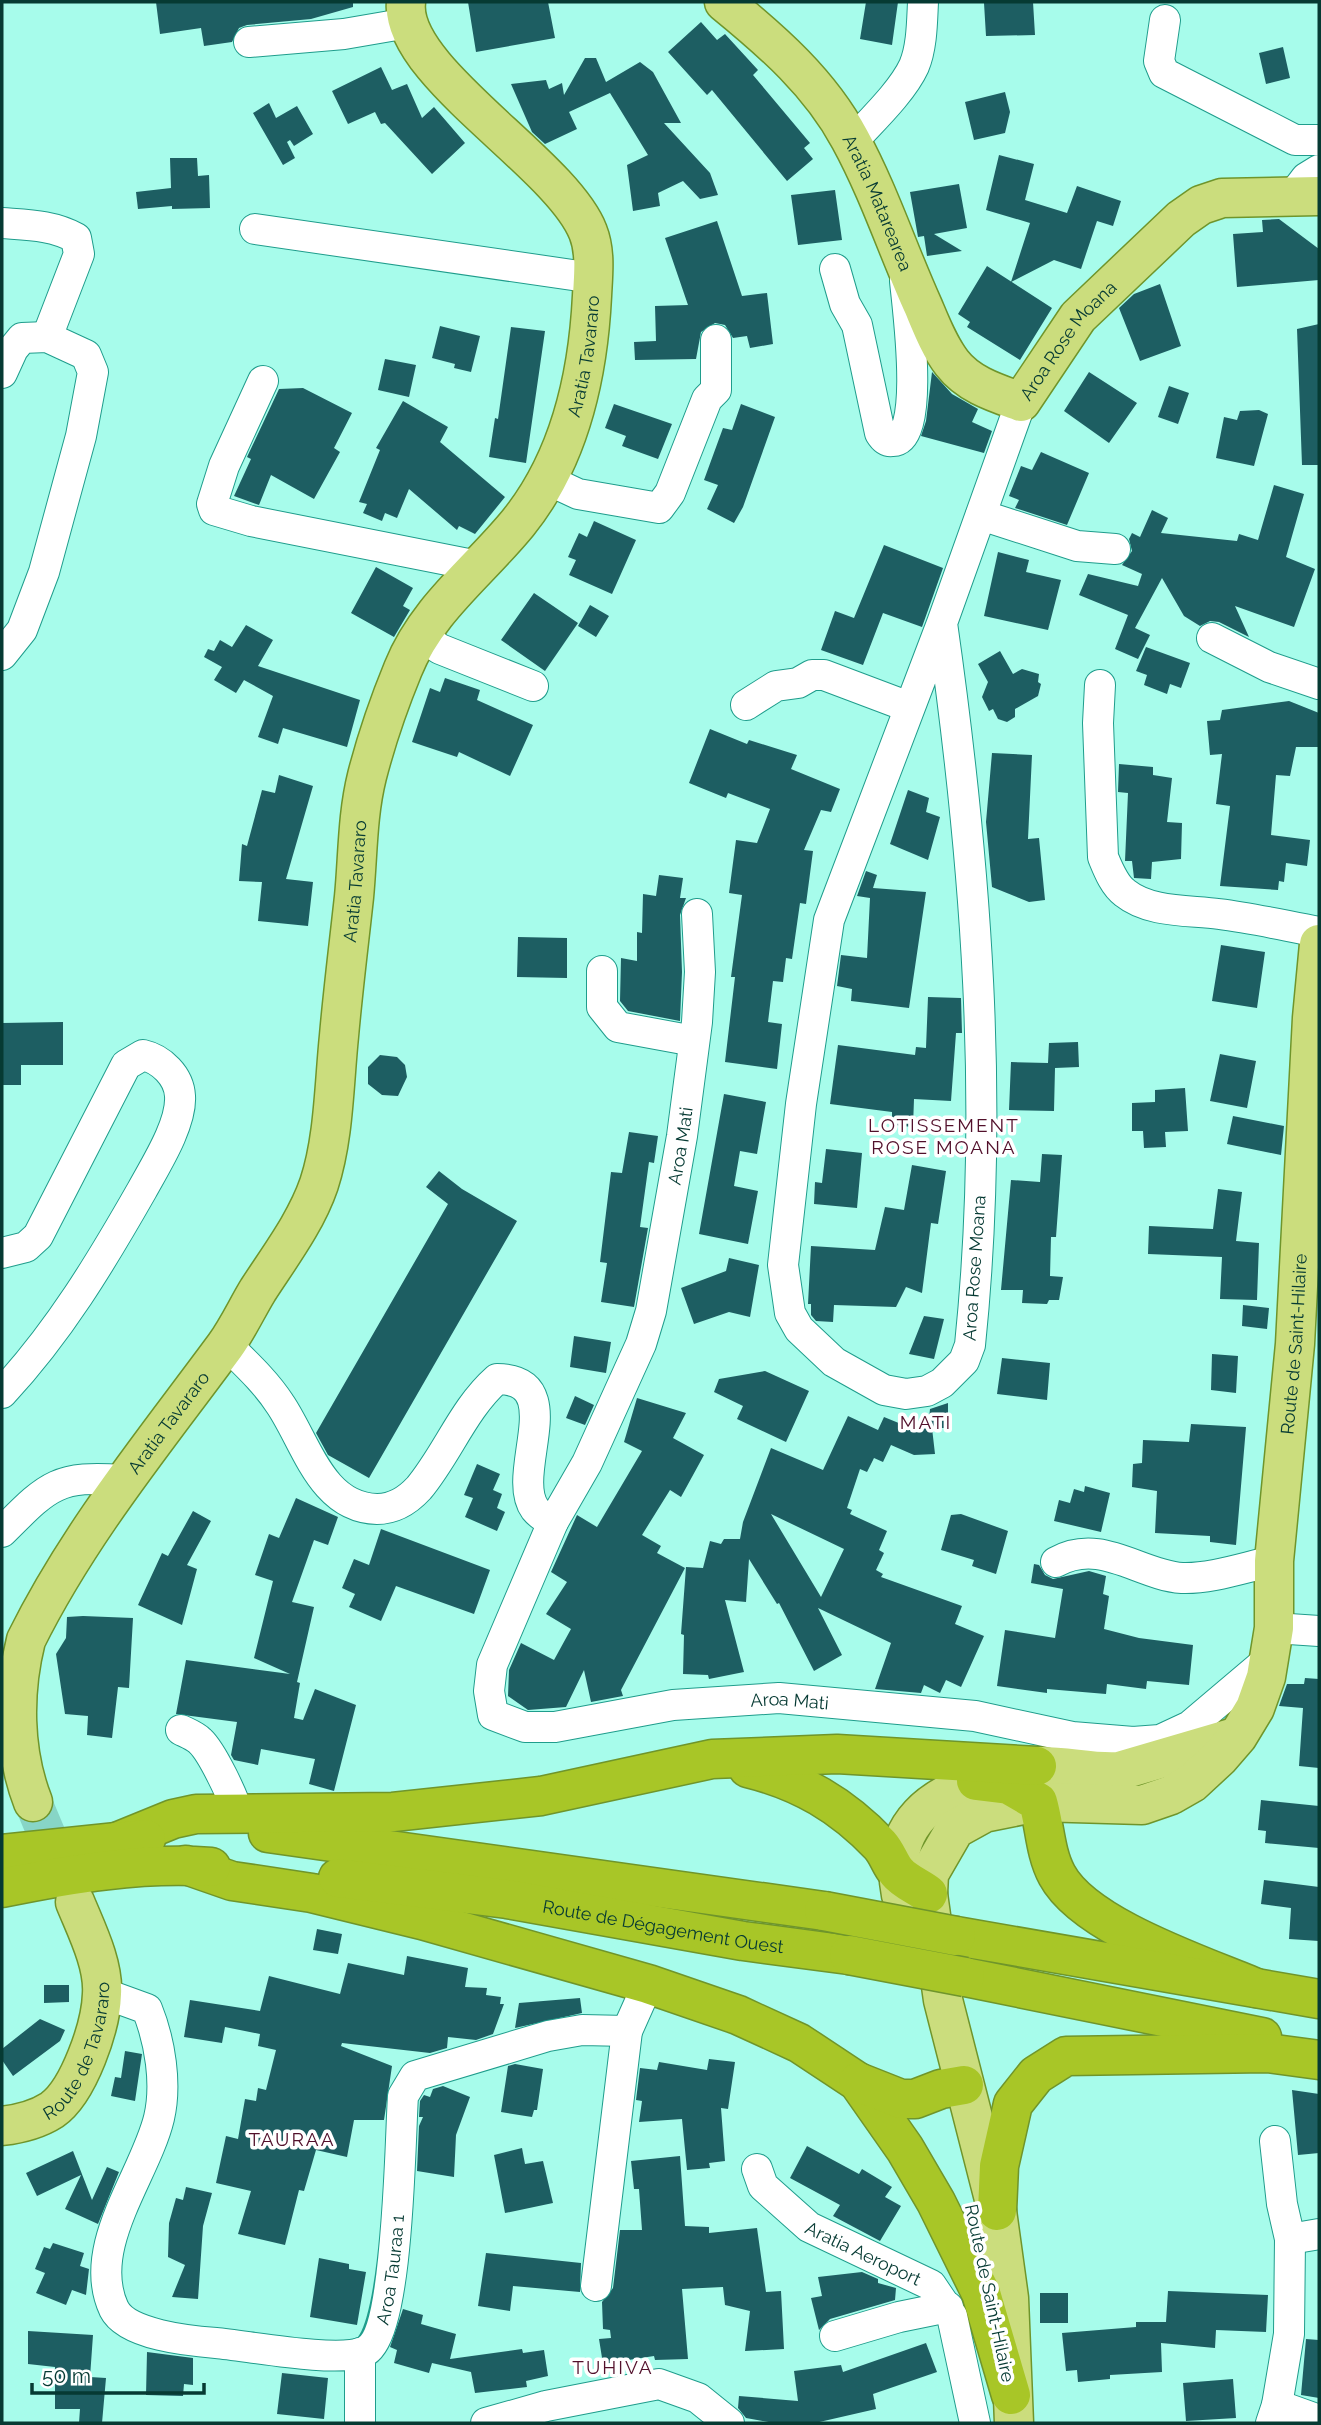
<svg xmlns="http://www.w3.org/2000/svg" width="1321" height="2425" font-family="Raleway,sans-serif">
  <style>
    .building { fill: #1d5e62; fill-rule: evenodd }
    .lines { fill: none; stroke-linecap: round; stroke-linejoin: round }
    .major-tunnel { stroke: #87d5c6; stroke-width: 38; stroke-dasharray: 38 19; stroke-linecap: butt }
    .minor-casing { stroke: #1f9d8c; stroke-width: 32 }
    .major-casing { stroke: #6f952b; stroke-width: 41 }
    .highway-casing { stroke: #6f952b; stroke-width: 41 }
    .minor { stroke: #fff; stroke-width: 30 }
    .major { stroke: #cbdd7d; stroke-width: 38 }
    .highway { stroke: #a8c627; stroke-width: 38 }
    .highway-bridge-casing { stroke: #6f952b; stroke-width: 41; stroke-linecap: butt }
    .highway-bridge { stroke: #a8c627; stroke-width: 38 }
    .labels { text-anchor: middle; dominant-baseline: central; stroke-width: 7; stroke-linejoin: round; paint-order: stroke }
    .street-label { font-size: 18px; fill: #063a33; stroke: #fff }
    .neighbourhood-label { font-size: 19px; letter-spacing: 2px; fill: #52102b; stroke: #fff }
  </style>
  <rect width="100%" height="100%" fill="#a7fceb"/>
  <path class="building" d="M156 2H353V7L311 19 247 25 239 28 232 42 204 46 201 28 160 34Z
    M468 2H548L555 38 476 52Z
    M866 2H898L892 45 860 39Z
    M1033 2 1035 35 986 36 984 3Z
    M701 22 717 40 725 34 758 70 753 75 810 143 804 148 813 159 787 181 712 90 707 95 668 52Z
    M1283 47 1290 78 1266 84 1259 53Z
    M585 58H596L606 82 640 62 653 72 681 123H664L710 173 718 195 700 199 683 181 658 193 660 206 633 211 627 165 648 155 610 93 569 112 577 129 545 144 532 132 511 84 546 80 549 89 562 83 564 95Z
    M381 67 392 90 407 84 422 118 434 107 465 143 432 174 385 123 381 124 375 112 348 124 332 91Z
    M1005 92 1010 112 1005 133 974 140 965 102Z
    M269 103 276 118 297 106 313 134 294 146 290 140 287 142 295 158 283 165 253 113Z
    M999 155 1034 164 1025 200 1067 213 1077 186 1121 201 1113 226 1097 221 1081 269 1054 260 1011 282 1030 223 986 210Z
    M170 158H197L198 176 209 175 210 208 172 209V206L138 209 136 192 171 188Z
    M959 184 967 228 934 234 962 251 927 256 924 236 918 237 910 192Z
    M835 190 842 240 798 245 791 195Z
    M1279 219 1319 249V280L1237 287 1233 234 1263 232 1262 220Z
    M717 221 742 296 767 293 773 344 750 348 747 336 733 338 725 325 715 323 701 332 696 359 635 360 634 342 656 341 655 306 688 305 665 238Z
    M987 266 1052 308 1020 360 967 327 970 322 958 314Z
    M1160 284 1181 346 1140 361 1119 308 1134 294Z
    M1319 324V465H1302L1297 329Z
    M440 326 480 336 471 372 454 368 455 364 432 358Z
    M511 327 545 331 526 463 489 457 495 418 498 419Z
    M385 359 416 365 409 397 378 390Z
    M932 372 952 394 978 409 972 422 992 431 984 453 921 436 926 421Z
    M1089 372 1137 403 1109 443 1064 411Z
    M1169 386 1189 393 1178 424 1158 417Z
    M303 388 352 413 334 448 340 452 314 499 271 475 259 505 234 496 251 459 247 457 279 389Z
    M403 401 448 427 440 442 505 497 475 534 459 526 457 530 409 489 397 518 385 513 382 521 363 513 367 504 359 502 380 450 376 448Z
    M614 404 672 424 658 459 622 446 626 436 605 428Z
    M741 404 775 417 743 507 734 523 707 509 718 485 704 480 723 428 732 430Z
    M1259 410 1268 414 1254 466 1216 458 1224 417 1237 420 1240 411Z
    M1041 452 1089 473 1067 525 1015 508 1019 500 1009 496 1021 466 1032 470Z
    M1274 485 1304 494 1286 557 1315 569 1294 627 1235 606 1249 637 1219 622 1210 621 1200 626 1184 616 1162 578 1135 628 1150 635 1138 659 1115 649 1128 615 1079 595 1088 574 1138 586 1142 574 1122 565 1132 551 1129 539 1132 533 1140 537 1152 510 1168 518 1161 533 1237 541 1239 534 1258 540Z
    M594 521 636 540 612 594 569 575 576 560 568 557 579 533 587 537Z
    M884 545 943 568 922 627 883 613 863 665 821 650 835 611 854 618Z
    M998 552 1029 560 1026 572 1061 580 1048 630 984 616Z
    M376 567 413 588 403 606 410 610 394 637 351 613Z
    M534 593 578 623 545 671 501 640Z
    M590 605 609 616 596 637 578 626Z
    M246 625 273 640 258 666 360 700 347 747 283 728 278 744 258 737 273 696 244 680 236 693 214 680 222 667 204 657 208 649 214 651 220 640 232 647Z
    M1146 647 1190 663 1181 688 1170 684 1167 694 1144 685 1147 675 1136 671Z
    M1000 651 1013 674 1022 669 1039 674 1038 682 1041 684 1038 696 1015 709V717L1007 722 998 719 993 709 989 711 982 697 988 682 978 664Z
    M445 678 480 690 477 700 533 725 510 776 459 752 457 757 412 742 430 688 440 692Z
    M1289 701 1319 713V747H1296L1290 776 1276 775 1271 835 1310 840 1307 866 1286 863 1284 882 1279 881 1278 890 1220 886 1230 806 1216 804 1222 754 1210 755 1207 721 1220 720 1222 710Z
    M710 729 747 744 749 740 797 755 791 769 840 789 831 812 821 810 804 850 813 851 806 904 800 903 792 959 786 958 783 982 773 981 768 1022 782 1024 777 1069 725 1062 735 977H731L742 895 729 893 736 840 757 843 770 809 728 793 726 798 689 783Z
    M992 753 1032 755 1028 839 1039 838 1045 900 1029 902 992 887 986 822Z
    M1119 764 1153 767V775L1172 778 1167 822 1182 823 1181 859 1152 862 1151 879 1134 878 1132 861H1125L1128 793 1118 792Z
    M279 775 313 786 286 879 313 882 308 926 258 921 262 882 239 881 242 844 247 846 262 790 275 793Z
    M908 790 929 798 926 812 940 817 928 860 890 844Z
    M866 871 877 875 873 888 926 892 909 1008 851 1001 852 989 837 986 841 955 867 958 870 898 857 896Z
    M659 875 683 878 680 898H686L680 915 682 972 680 1021 628 1011 620 1001 621 958 637 961V932L642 933 643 894 656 896Z
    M518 937 567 938V978L517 977Z
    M1221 945 1265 952 1257 1008 1212 1001Z
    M928 997 961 998 962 1033H956L951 1101 914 1099 913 1127 892 1125V1112L830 1104 838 1045 915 1055 916 1047 926 1048Z
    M63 1022V1065H21V1085H2V1023Z
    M1078 1042 1079 1067 1055 1068 1054 1111 1009 1110 1011 1062 1048 1063 1049 1043Z
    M1220 1054 1256 1061 1247 1108 1210 1101Z
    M380 1055 397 1057 405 1065 407 1077 398 1096 382 1095 368 1084V1067Z
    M1185 1088 1188 1131 1165 1132 1166 1147 1144 1148 1143 1131H1132V1103L1155 1102V1090Z
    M724 1094 766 1102 757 1154 740 1151 734 1186 758 1191 748 1244 699 1234Z
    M1233 1116 1284 1126 1281 1155 1227 1144Z
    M629 1132 658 1136 654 1163 649 1162 640 1227 648 1228 634 1307 601 1302 607 1263 600 1262 611 1172 622 1173Z
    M826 1149 862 1153 857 1208 814 1204 815 1182 822 1183Z
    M1042 1154 1062 1155 1056 1237H1051L1050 1276 1063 1277 1059 1300H1049L1047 1304 1022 1303 1023 1290H1001L1011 1180 1040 1182Z
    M912 1165 946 1171 938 1224 931 1223 922 1293 906 1287 896 1307 834 1305 833 1322 816 1321 811 1315V1304H808L811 1246 875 1250 885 1207 904 1210Z
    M439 1171 462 1189 517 1221 369 1478 328 1455 316 1433 448 1204 426 1187Z
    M1218 1189 1242 1192 1236 1241 1259 1243 1257 1300 1220 1299 1222 1257 1148 1254 1149 1226 1213 1229Z
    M729 1258 759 1265 750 1317 729 1312 694 1324 681 1288 726 1271Z
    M1243 1305 1269 1308 1267 1329 1242 1326Z
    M924 1316 944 1319 934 1359 909 1354Z
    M574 1336 611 1342 606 1373 570 1367Z
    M1212 1354 1238 1356 1236 1393 1211 1390Z
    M1002 1358 1050 1363 1047 1400 997 1394Z
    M765 1371 809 1391 786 1442 737 1419 743 1406 714 1392 719 1379Z
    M575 1396 594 1405 585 1425 566 1418Z
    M637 1398 686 1413 673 1438 704 1455 681 1497 670 1490 642 1535 661 1546 657 1553 685 1568 621 1690 623 1696 591 1702 584 1670 566 1707 528 1710 508 1696 509 1670 521 1643 554 1660 571 1629 546 1614 567 1582 551 1572 577 1515 597 1527 642 1451 624 1442Z
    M948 1403V1428H932L935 1454 914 1455 891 1445 883 1462 874 1458 867 1472 860 1469 847 1508 852 1510 850 1514 887 1531 879 1550 884 1553 876 1570 883 1574 881 1577 962 1606 955 1624 984 1636 961 1687 946 1680 940 1693 924 1685 921 1693 875 1689 891 1643 818 1608 842 1655 814 1671 779 1603 777 1604 749 1559 746 1602 725 1600 744 1672 709 1679 708 1675 683 1674 684 1635 681 1634 686 1567 703 1568 710 1541 721 1544 724 1539H740L743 1522 771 1448 823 1470 848 1416 878 1430 884 1417 906 1426 908 1421 928 1427 930 1409ZM771 1514 844 1549 821 1597Z
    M1191 1424 1246 1427 1236 1545 1210 1542V1536L1155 1533 1157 1491 1132 1487 1133 1464 1142 1463 1143 1440 1189 1442Z
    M477 1464 500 1474 493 1490 502 1494 497 1508 505 1512 497 1531 465 1517 473 1498 464 1495Z
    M1085 1486 1110 1493 1101 1532 1054 1521 1059 1500 1070 1503 1074 1489 1084 1492Z
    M296 1498 338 1517 328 1545 314 1540 292 1602 314 1607 297 1682 300 1683 294 1718 303 1720 315 1689 356 1705 334 1791 309 1784 315 1759 261 1749 258 1765 234 1760 231 1755 237 1722 176 1714 186 1660 290 1674 254 1658 273 1581 255 1575 269 1534 279 1538Z
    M193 1511 211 1521 187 1565 197 1569 182 1625 138 1605 162 1553 168 1556Z
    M961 1514 1008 1531 996 1574 972 1566 974 1560 941 1550 951 1515Z
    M381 1529 490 1570 474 1614 396 1586 381 1621 349 1607 355 1594 342 1588 354 1559 369 1565Z
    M1034 1564 1039 1565 1045 1575 1053 1579 1089 1571 1106 1576 1103 1594 1109 1596 1104 1629 1139 1638 1193 1645 1189 1685 1147 1681 1146 1689 1107 1684 1106 1694 1047 1689V1693L997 1686 1005 1630 1055 1638 1063 1589 1031 1583Z
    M83 1616 133 1618 129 1688 118 1687 112 1738 87 1735 88 1716 65 1714 56 1654 66 1638 67 1617Z
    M1305 1678 1319 1679V1768L1299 1766 1303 1708 1279 1706 1287 1684H1304Z
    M1261 1800 1319 1806V1848L1265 1843 1266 1831 1258 1830Z
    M1264 1880 1319 1887V1941L1289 1939 1291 1908 1261 1904Z
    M317 1929 342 1934 338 1954 313 1950Z
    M407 1956 468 1968 465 1987 487 1988 486 1995 501 1997 500 2004H504L493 2034 476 2040 448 2037 447 2048 430 2053 342 2043 341 2046 392 2066 384 2120H354L347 2157 316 2150 304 2191 299 2190 285 2245 238 2234 251 2191 216 2183 226 2136 238 2139 245 2099 256 2101 258 2088 266 2090 276 2050 258 2046 260 2034 225 2027 222 2043 184 2037 190 2000 260 2011 269 1976 340 1994 348 1963 404 1975Z
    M44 1985H69V2002L44 2003Z
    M580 1998 582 2013 515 2028 519 2003Z
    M40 2019 65 2030 60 2041 13 2076 2 2060V2049Z
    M125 2051 142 2054 135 2101 111 2096 115 2077 121 2078Z
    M709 2059 735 2062 728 2109 721 2108 725 2161 709 2163 710 2168 687 2170 682 2119 639 2122 642 2101 636 2100 640 2068 657 2070 659 2062 707 2070Z
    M515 2064 543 2069 537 2110H534L532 2117 501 2112 508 2066Z
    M443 2086 470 2097 456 2135 454 2177 417 2171 419 2126 423 2117H419L420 2101 424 2095 430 2097 433 2089Z
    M1292 2090 1319 2094V2153L1298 2155Z
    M807 2146 859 2174 862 2169 892 2187 885 2197 901 2206 880 2241 833 2216 840 2205 790 2178Z
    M522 2148 525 2164 543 2161 553 2203 505 2213 494 2155Z
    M73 2151 92 2200 107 2167 119 2172 98 2224 65 2209 81 2175 37 2196 26 2173Z
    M680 2156 685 2226 709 2227V2233L757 2228 766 2292 781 2291 784 2349 745 2351 750 2311 725 2305 723 2287 682 2289 688 2359 655 2360 654 2356 603 2364 599 2339 611 2338 610 2330 603 2329 602 2302 613 2288 620 2230H642L639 2189H634L631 2161Z
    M186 2187 212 2193 203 2226 198 2299 172 2297 185 2265 168 2257 169 2223 176 2198 183 2200Z
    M53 2243 84 2253 80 2266 89 2269 86 2295 72 2290 66 2305 36 2293 45 2273 35 2269 44 2247 50 2249Z
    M486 2253 581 2263 580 2292 513 2286 510 2311 478 2306Z
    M319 2258 349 2264V2269L366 2272 357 2325 310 2317Z
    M862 2272 878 2279V2283L896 2288 895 2300 830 2319 819 2330 811 2298 822 2296 818 2277Z
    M1168 2291 1268 2295 1266 2332 1216 2330 1215 2348 1161 2343 1162 2372 1110 2375V2379L1078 2382 1077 2370 1066 2371 1062 2333 1136 2327V2322H1166Z
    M1040 2293H1068V2323H1040Z
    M403 2309 423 2315 421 2324 456 2334 450 2359 522 2349 523 2353 544 2350 548 2376 526 2381 527 2387 475 2393 471 2372 432 2363 429 2373 394 2363 397 2350 390 2347Z
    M28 2331 93 2335 90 2377 106 2378 102 2423H79L80 2409H55V2367L28 2364Z
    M1306 2339 1319 2340V2398L1301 2395Z
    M926 2343 937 2372 873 2394 876 2409 815 2423H774L746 2418 738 2408 739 2396 798 2401 794 2371 841 2365 843 2372Z
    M147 2352 193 2358V2385L184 2384 183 2396 146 2395Z
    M282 2373 328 2378 324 2419 277 2414Z
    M1233 2379 1236 2418 1186 2421 1183 2383Z"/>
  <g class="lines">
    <path class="major-tunnel" d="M33 1802 65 1878"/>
    <g class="minor-casing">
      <g id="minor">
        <path d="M1165 20 1159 61 1164 73 1295 140H1319"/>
        <path d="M249 42 344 34 408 23"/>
        <path d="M852 142C871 121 902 92 914 66 922 47 922 22 923 2"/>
        <path d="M1293 195 1306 178 1319 170"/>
        <path d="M2 223C28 225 53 225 76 238L79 254 47 337"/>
        <path d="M255 229 593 278"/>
        <path d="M835 269 845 304 857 325 880 433C883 438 887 442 893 441 926 440 907 304 905 281"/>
        <path d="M2 373 13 349 22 338 47 337 86 355 93 372 81 436 44 572 22 630 2 655"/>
        <path d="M263 381 224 466 212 504 214 510 251 521 478 566"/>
        <path d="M548 480 578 494 659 508 670 493 707 399 716 390V340"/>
        <path d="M981 515 1077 546 1115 549"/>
        <path d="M942 623C976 862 995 1104 970 1345L964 1361 942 1383 927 1391 906 1394 884 1390 834 1362 799 1329 790 1313 783 1265 801 1104 829 920 942 623 1021 402"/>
        <path d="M419 635 440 649 533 686"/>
        <path d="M1212 638 1269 667 1319 684"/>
        <path d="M1100 685 1098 723 1103 857C1108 869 1114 885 1125 893 1150 913 1189 910 1219 914 1252 918 1286 926 1319 932"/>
        <path d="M746 705 776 686 798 683 812 675H824L909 707"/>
        <path d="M602 971V1007L618 1027 694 1041"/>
        <path d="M2 1253 26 1247 38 1236 126 1065 143 1055C161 1059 179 1076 180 1096 182 1124 155 1166 142 1190 101 1262 59 1332 2 1393"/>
        <path id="s1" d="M226 1344C245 1363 265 1381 280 1404 306 1442 321 1508 377 1509 394 1509 408 1500 419 1488 448 1453 463 1409 497 1379 571 1380 509 1473 535 1509 539 1514 547 1519 553 1522L492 1665 489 1691 493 1715 525 1727H555L673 1705 779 1698 975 1716 1072 1737 1133 1742 1160 1740 1190 1726 1268 1660"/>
        <path id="s2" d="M553 1522 587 1463 641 1344 651 1311 682 1136 697 1022 700 972 697 914"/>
        <path d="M2 1532C48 1486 56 1475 123 1480"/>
        <path d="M1056 1562C1101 1537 1139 1575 1182 1578 1212 1579 1245 1567 1274 1561"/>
        <path d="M1274 1628 1319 1631"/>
        <path d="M181 1730C187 1733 195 1736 200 1741 212 1752 234 1798 238 1814"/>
        <path id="s3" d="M103 1993 147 2009C160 2041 167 2084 159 2118 145 2176 85 2247 114 2309 127 2335 190 2341 216 2343 249 2346 336 2363 364 2352 399 2337 400 2138 403 2096L415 2076 548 2036 582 2030 627 2031"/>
        <path id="s4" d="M757 2169 763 2186 809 2227 931 2285 952 2316 975 2423"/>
        <path d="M1290 2239 1319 2234"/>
        <path d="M596 2286 627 2031 648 1984"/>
        <path d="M835 2336 899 2317 948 2307"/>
        <path d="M1277 2405 1319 2420"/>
        <path d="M360 2423V2353"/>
        <path d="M486 2423 546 2406 659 2384 698 2398 729 2423"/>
        <path d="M1271 2423 1277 2405 1289 2334 1290 2239 1282 2204 1275 2141"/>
      </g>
    </g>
    <g class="major-casing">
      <g id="major">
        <path id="s5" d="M724 2C773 42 820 83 850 139 879 192 898 251 923 306 931 325 939 346 952 363 969 385 996 393 1021 402L1078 317 1181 219 1201 205 1222 198 1319 196"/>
        <path id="s6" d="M33 1802C13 1751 13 1692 26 1640 79 1533 155 1441 225 1346 238 1328 247 1308 258 1290 280 1256 306 1222 319 1184 334 1138 334 1085 339 1036 343 990 349 943 354 897 358 856 357 816 367 776 376 741 389 703 403 669 427 609 478 572 518 523 569 460 588 377 592 296 593 275 596 252 588 232 561 163 398 71 406 2"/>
        <path d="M901 1895C887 1824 933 1792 996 1776 1009 1773 1025 1766 1038 1766 1065 1765 1092 1773 1119 1771L1235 1737"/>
        <path id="s7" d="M2 2126C19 2124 38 2119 52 2110 79 2091 101 2026 102 1994 104 1964 86 1929 75 1902"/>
        <path id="s8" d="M1014 2423 1009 2298 997 2211 943 2000 928 1894 929 1874 955 1829 984 1813 1038 1802 1142 1805 1171 1795 1192 1783 1219 1758 1238 1736 1255 1708 1266 1677 1274 1628V1561L1295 1344 1312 1018 1319 944"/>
      </g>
    </g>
    <g class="highway-casing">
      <g id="highway">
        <path d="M748 1768C801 1781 842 1805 880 1845 888 1854 890 1864 897 1872 904 1881 919 1887 928 1894"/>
        <path d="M976 1781 1009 1785 1038 1802C1045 1826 1045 1853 1057 1875 1085 1927 1202 1965 1256 1988"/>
        <path d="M268 1833 824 1911"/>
        <path d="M119 1841 173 1819 196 1814 393 1812 541 1796 712 1759 837 1754 1037 1766"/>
        <path d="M2 1854 146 1839"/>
        <path d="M186 1865 232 1881 312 1893 422 1920 648 1984 738 2015 799 2043 858 2082 905 2149 936 2202 981 2293 1011 2395"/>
        <path id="s9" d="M338 1878 507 1899 743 1941 849 1955"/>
        <path d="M2 1888C70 1874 142 1862 211 1867"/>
        <path d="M956 1936 1319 1999"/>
        <path d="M965 1977 1262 2037"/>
        <path d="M858 2082 901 2099H915L941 2089 964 2085"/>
        <path d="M997 2211 999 2166 1013 2104 1036 2075 1066 2056 1267 2053 1319 2060"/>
      </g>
    </g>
    <use href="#minor" class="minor"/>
    <use href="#major" class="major"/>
    <use href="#highway" class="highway"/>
    <g class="highway-bridge-casing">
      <path id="highway-bridge" d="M824 1911 956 1936
        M849 1955 965 1977"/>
    </g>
    <use href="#highway-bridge" class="highway-bridge"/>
  </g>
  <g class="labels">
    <g class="street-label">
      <text stroke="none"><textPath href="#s5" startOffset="257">Aratia Matarearea</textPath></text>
      <text stroke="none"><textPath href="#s5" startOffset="592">Aroa Rose Moana</textPath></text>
      <text stroke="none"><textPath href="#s6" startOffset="1601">Aratia Tavararo</textPath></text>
      <text stroke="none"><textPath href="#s6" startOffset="1013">Aratia Tavararo</textPath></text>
      <text stroke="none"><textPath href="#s2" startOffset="401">Aroa Mati</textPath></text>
      <text transform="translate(974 1268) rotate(-86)">Aroa Rose Moana</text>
      <text stroke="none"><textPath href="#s8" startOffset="1323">Route de Saint-Hilaire</textPath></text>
      <text stroke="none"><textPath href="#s6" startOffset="425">Aratia Tavararo</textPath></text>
      <text stroke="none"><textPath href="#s1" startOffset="1099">Aroa Mati</textPath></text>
      <text stroke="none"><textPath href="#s9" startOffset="329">Route de Dégagement Ouest</textPath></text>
      <text stroke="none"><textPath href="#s7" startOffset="119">Route de Tavararo</textPath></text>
      <text stroke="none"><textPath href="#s4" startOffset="140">Aratia Aeroport</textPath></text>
      <text stroke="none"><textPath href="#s3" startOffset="709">Aroa Tauraa 1</textPath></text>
      <text transform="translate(990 2293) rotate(78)">Route de Saint-Hilaire</text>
    </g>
    <g class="neighbourhood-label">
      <text x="944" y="1125">LOTISSEMENT<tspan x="944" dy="22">ROSE MOANA</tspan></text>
      <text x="926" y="1422">MATI</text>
      <text x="292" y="2139">TAURAA</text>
      <text x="613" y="2367">TUHIVA</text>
    </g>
  </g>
  <rect width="1321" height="2425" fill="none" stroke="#063a33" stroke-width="7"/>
  <path d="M32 2383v10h172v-10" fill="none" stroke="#063a33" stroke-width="3.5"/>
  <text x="42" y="2383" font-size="21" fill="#063a33" stroke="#ffffff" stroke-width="5" paint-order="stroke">50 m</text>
</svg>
